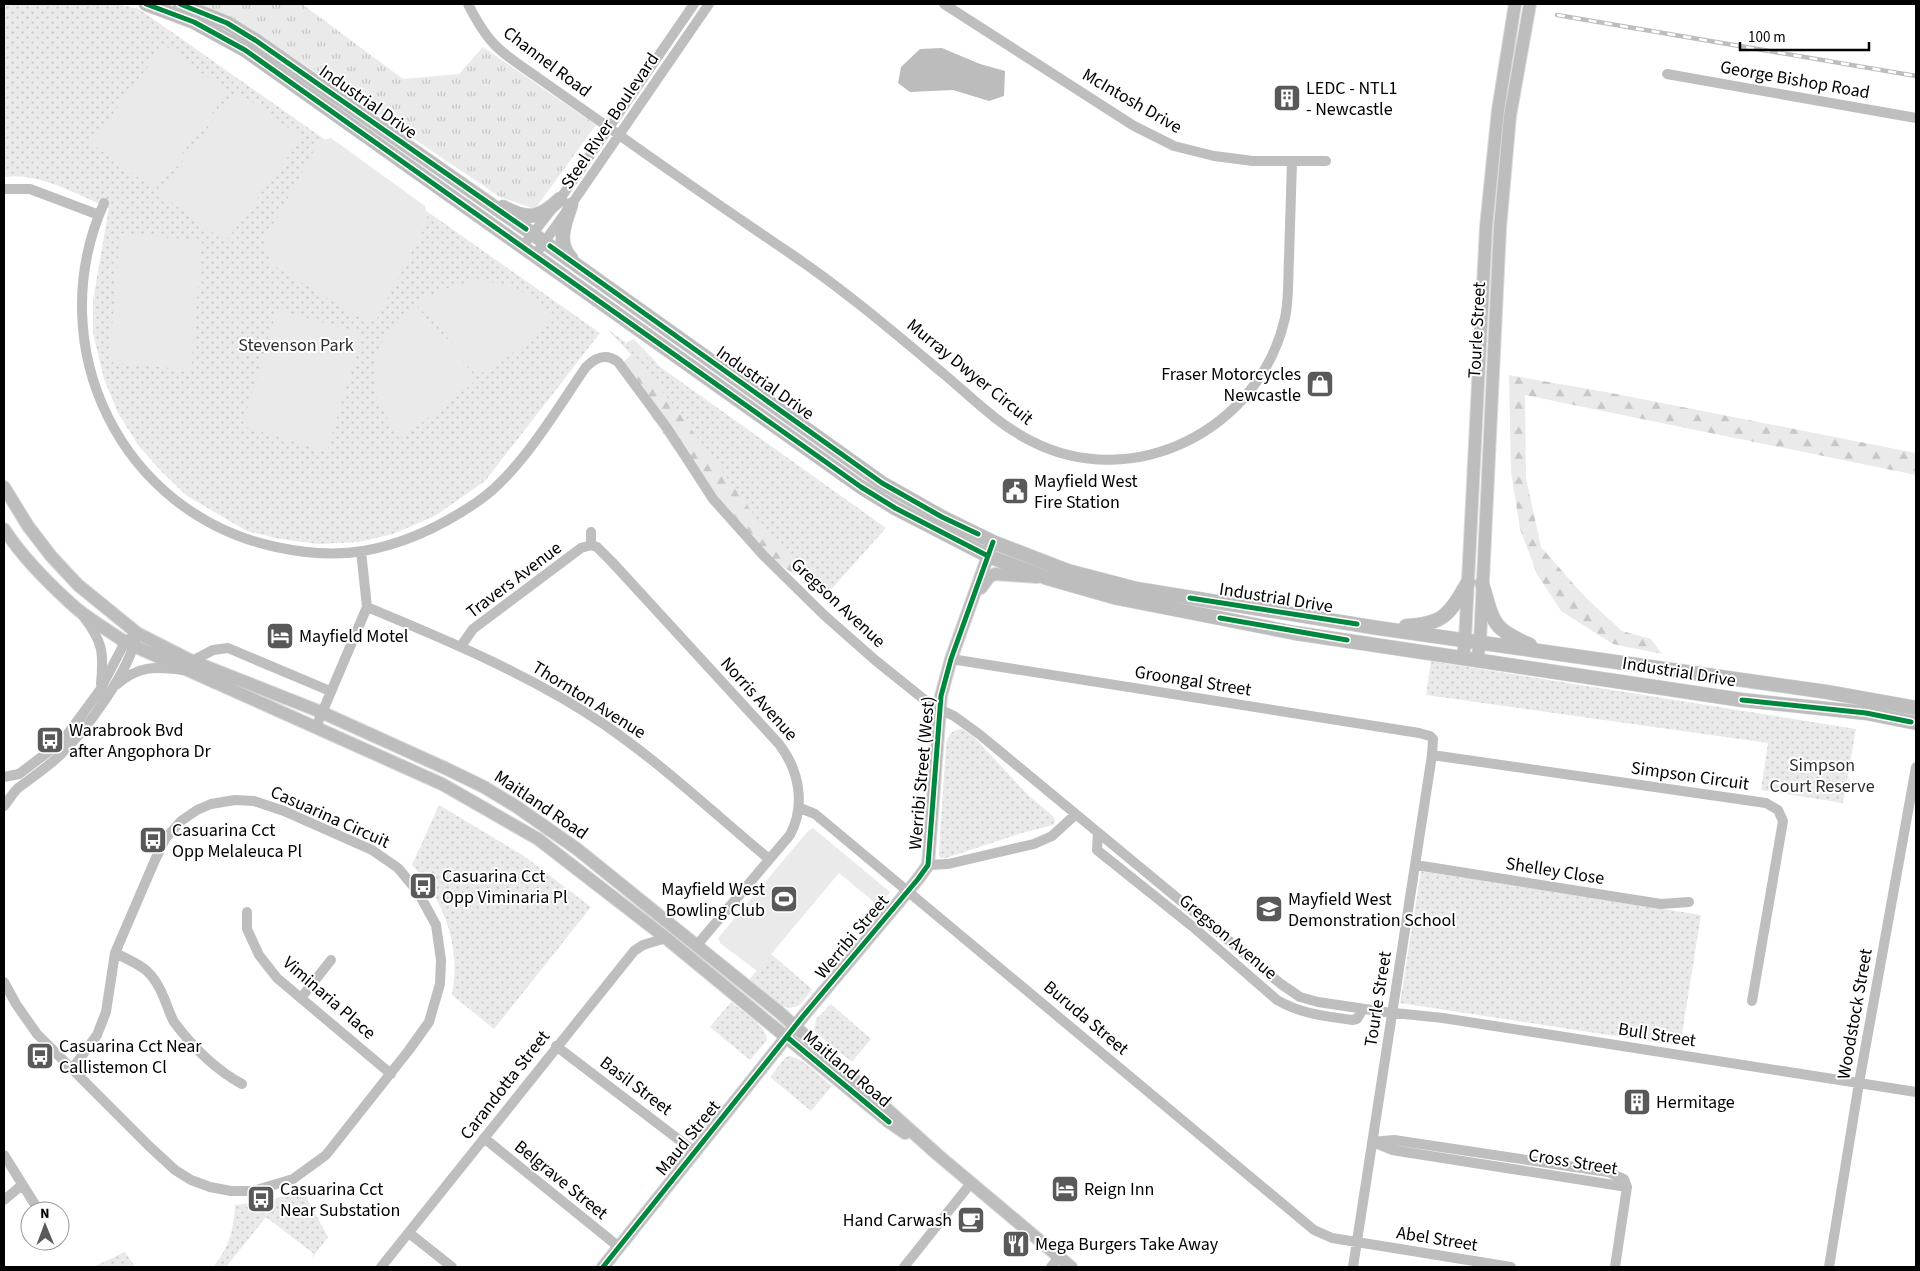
<svg xmlns="http://www.w3.org/2000/svg" width="1920" height="1271" font-family="'Source Sans 3',sans-serif">
  <style>
    .grass { fill: url(#grass-tufts) }
    .forest { fill: url(#forest-firs) }
    .park { fill: url(#park-dots) }
    .pitch { fill: #eaeaea }
    .water { fill: #bcbcbc }
    .lines { fill: none; stroke-linecap: round; stroke-linejoin: round }
    .major-casing { stroke: #dbdbdb; stroke-width: 14 }
    .highway-casing { stroke: #dbdbdb; stroke-width: 15 }
    .minor { stroke: #bebebe; stroke-width: 10 }
    .major { stroke: #bdbdbd; stroke-width: 12 }
    .highway { stroke: #bdbdbd; stroke-width: 14 }
    .rail-casing { stroke: #bdbdbd; stroke-width: 4.5 }
    .rail { stroke: #fff; stroke-width: 2.5; stroke-dasharray: 8; stroke-linecap: butt }
    .cycleway-casing { stroke: #fff; stroke-width: 8 }
    .cycleway { stroke: #00873e; stroke-width: 5 }
    .labels { text-anchor: middle; dominant-baseline: central; stroke-width: 4; stroke-linejoin: round; paint-order: stroke }
    .street-label { font-size: 18px; fill: #000; stroke: #fff }
    .poi-label { font-size: 18px; fill: #000; stroke: #fff; text-anchor: start }
    .park-label { font-size: 18px; fill: #2f2f2f; stroke: #fff }
  </style>
  <defs>
    <pattern id="grass-tufts" width="24" height="20" patternUnits="userSpaceOnUse" patternTransform="scale(1.25)"><rect width="24" height="20" fill="#eaeaea"/><path d="M3 7l-1-3M5 7V3M7 7l1-3M15 17l-1-3M17 17v-4M19 17l1-3" fill="none" stroke="#c7c7c7"/></pattern>
    <pattern id="forest-firs" width="22" height="20" patternUnits="userSpaceOnUse" patternTransform="scale(1.25)"><rect width="22" height="20" fill="#eaeaea"/><path d="M5 1l3.5 6h-7zM16 11l3.5 6h-7z" fill="#c7c7c7"/></pattern>
    <pattern id="park-dots" width="8" height="8" patternUnits="userSpaceOnUse" patternTransform="scale(1.25)"><rect width="8" height="8" fill="#eaeaea"/><path d="M2 2h.1M6 6h.1" fill="none" stroke="#c7c7c7" stroke-width="1.8" stroke-linecap="round"/></pattern>
  </defs>
  <rect width="100%" height="100%" fill="#fff"/>
  <path class="grass" d="M201 4H302L403 79 459 74 483 47 596 125 535 209 500 197 250 28Z"/>
  <path class="forest" d="M634 339 655 361 694 412 830 541 795 575 762 552 735 529 670 444 633 388 621 364 631 355 627 342Z
    M1509 375 1611 393 1916 453V475L1525 395 1526 478 1541 547 1585 597 1622 631 1651 639 1662 654 1613 644 1561 611 1537 574 1520 529 1511 472Z"/>
  <path class="park" d="M4 4H118L139 9 600 333 485 481 435 516 393 534 359 542 318 544 280 539 247 531 187 496 161 471 138 445 118 413 104 379 93 333V300L109 208C77 195 40 172 4 177Z
    M607 329 886 528 827 594 789 555 761 524 671 402 641 365Z
    M1431 661 1856 729 1843 803 1761 790 1768 743 1426 695Z
    M962 729 973 736 1029 796 1053 816 1055 820 1053 825 1022 833 946 858H941L939 855 946 744C949 734 951 730 962 729Z
    M439 805 524 856 591 907 494 1029 452 995C461 946 445 902 412 865Z
    M1421 871 1701 915 1680 1046 1400 1003Z
    M771 954 812 989C808 994 804 1001 799 1005 784 1016 759 991 747 982Z
    M731 1002C743 1012 765 1024 767 1040L750 1060 710 1027Z
    M831 1004 871 1039 852 1062 814 1031 816 1019Z
    M789 1056C804 1058 820 1077 832 1086L811 1111 770 1077 785 1058Z
    M302 1189 328 1237 312 1258 313 1253 266 1217 226 1267H213C229 1248 234 1229 235 1205L270 1201Z
    M125 1252 135 1267H93Z"/>
  <path class="pitch" d="M164 45 228 92 155 190 91 143Z
    M236 90 302 138 225 242 159 193Z
    M331 138 425 206 428 221 376 320 368 323 270 263 265 240 319 141Z
    M120 233 202 241 191 370 109 362Z
    M475 281C515 282 527 293 557 317L489 372 476 373 418 301C437 292 455 284 475 281Z
    M415 304 474 375 473 383 402 438C393 426 380 410 376 395 367 360 387 323 415 304Z
    M277 309 362 334 327 452 242 426Z
    M813 828 890 892 879 906 839 873 757 971 720 943 718 938 808 831Z"/>
  <path class="water" d="M942 48 980 64 1005 71 1004 96 989 101 953 90 910 92 898 83 901 67 920 49Z"/>
  <g class="lines">
    <g class="major-casing">
      <path id="major" d="M4 487 28 526 51 556 78 585 137 633 192 661 321 712 447 769 484 787 517 807 577 849 779 1012 938 1155 1071 1267
        M4 529C23 558 51 586 77 609 92 621 109 631 125 642L442 784 538 839 666 938 889 1122 905 1133
        M981 588 989 577 995 574 1037 577
        M1463 658 1465 640 1486 227 1498 110 1515 4
        M1477 660 1480 642 1500 228 1510 116 1530 4
        M603 1267 804 1015 918 879 928 865 941 696 951 659 993 542"/>
    </g>
    <g class="highway-casing">
      <path id="highway" d="M146 4 194 22 245 50 861 487 895 508 988 556 1047 578 1117 598 1295 633 1742 700 1866 713 1916 723
        M180 4 227 23 255 40 533 234 882 483 942 517 993 542 1068 571 1137 589 1378 628 1827 692 1916 708
        M571 205C565 223 556 243 571 258
        M503 207C529 221 540 218 560 199
        M1482 583C1494 623 1491 628 1530 645
        M1406 626C1445 624 1449 614 1468 582"/>
    </g>
    <path class="minor" d="M468 4C476 20 485 36 498 48 510 59 524 68 537 77 558 92 580 107 601 122 665 168 729 212 794 256 847 292 896 334 945 375 972 398 999 425 1031 441 1134 494 1260 429 1285 318 1289 299 1288 277 1289 258 1290 226 1291 194 1292 162
      M944 4 1134 126 1174 146 1214 156 1253 161H1326
      M1667 74 1916 118
      M4 189H30L99 215
      M104 203C40 347 121 514 276 547 304 553 335 556 363 551 404 544 442 526 477 502 520 473 556 410 586 367 596 357 606 353 618 362L667 428 713 499 763 555 824 615 875 660 931 705 954 716 979 734 1281 984 1300 997 1318 1002 1385 1012 1443 1018 1916 1092
      M523 246 560 199 694 4
      M535 255 571 205 709 4
      M591 545 597 547 612 562 779 744C799 770 806 805 790 835L697 945
      M591 545V532
      M367 607C449 641 531 675 605 725 663 765 715 814 769 859
      M83 616C103 642 104 652 101 684
      M461 646 473 629 581 548 591 545
      M951 659 1419 733 1430 736 1433 739 1432 755 1353 1267
      M192 661 213 650 228 648 330 691
      M116 685C138 666 154 666 182 670
      M316 727 367 607 361 551
      M1432 755 1766 803 1778 810 1783 821 1752 1001
      M4 777 19 774 48 752 67 735 100 690 125 642 131 638
      M4 806C9 800 13 793 18 788 31 778 45 769 58 757 86 731 130 671 137 633
      M800 808 815 814 1314 1230 1332 1238 1511 1267
      M1098 833 1097 850 1192 926 1277 1000C1301 1014 1325 1016 1352 1020L1357 1019 1363 1009
      M928 865 948 864 1034 844 1052 836 1075 815
      M1416 865 1661 904 1689 902
      M247 912V929L259 955 277 978 391 1074
      M115 953C142 966 152 969 164 998 167 1005 170 1015 174 1022 192 1046 216 1070 242 1084
      M4 982 16 1004 37 1034 149 1146 175 1170 191 1180 210 1187 231 1191H253L293 1179 326 1155 409 1050 429 1022 440 984 441 960 436 925 418 892 398 868 372 850 284 811 254 801 235 800 211 804 197 810 181 821 165 839 155 860 115 953 106 1012 97 1035 72 1069
      M301 998 331 960
      M556 1046 695 1152
      M484 1138 619 1247
      M1372 1142 1394 1140 1608 1172 1624 1179 1627 1187 1615 1267
      M1375 1143 1392 1150 1627 1187
      M4 1155 39 1211
      M4 1200 22 1185
      M409 1233 452 1267
      M381 1267 634 951 643 945 666 938
      M904 1267 971 1183
      M1051 1267 1059 1257
      M1829 1267 1859 1083 1916 767"/>
    <use href="#major" class="major"/>
    <use href="#highway" class="highway"/>
    <g class="rail-casing">
      <path id="rail" d="M1557 15 1916 76"/>
    </g>
    <use href="#rail" class="rail"/>
    <g class="cycleway-casing">
      <path id="cycleway" d="M146 4 194 22 245 50 861 487 895 508 988 556
        M180 4 227 23 255 40 526 229
        M550 246 882 483 942 517 978 534
        M1190 598 1357 624
        M1220 618 1347 640
        M1742 700 1866 713 1911 722
        M787 1037 889 1122
        M603 1267 804 1015 918 879 928 865 941 696 951 659 993 542"/>
    </g>
    <use href="#cycleway" class="cycleway"/>
  </g>
  <defs>
    <g id="building-square" transform="scale(1.4375)"><rect x="-9" y="-9" width="18" height="18" rx="4" fill="#595959" stroke="#fff"/><path d="M-4-6H4V6H1V3H-1V6H-4ZM-2.5-4.3h1.7v1.8h-1.7ZM.8-4.3h1.7v1.8H.8ZM-2.5-1h1.7V.8h-1.7ZM.8-1h1.7V.8H.8Z" fill="#fff"/></g>
    <g id="shop-square" transform="scale(1.4375)"><rect x="-9" y="-9" width="18" height="18" rx="4" fill="#595959" stroke="#fff"/><path d="M-5-2.5h2.3a2.7 3.5 0 0 1 5.4 0H5L5.5 6h-11ZM-1.5-2.5h3a1.5 2.3 0 0 0-3 0Z" fill="#fff"/></g>
    <g id="civic-square" transform="scale(1.4375)"><rect x="-9" y="-9" width="18" height="18" rx="4" fill="#595959" stroke="#fff"/><path d="M-.6-6.5H3V-4.5H.6V-3L4-1V1h2V6H-6V1h2V-1L-.6-3ZM-1.2 2.5V6h2.4V2.5Z" fill="#fff"/></g>
    <g id="hotel-square" transform="scale(1.4375)"><rect x="-9" y="-9" width="18" height="18" rx="4" fill="#595959" stroke="#fff"/><path d="M-6-4.5h1.5V1H6V5H4.5V3h-9V5H-6ZM-4 0a1.8 1.8 0 1 1 3.6 0ZM.5 0V-2.5h3Q6-2.5 6 0Z" fill="#fff"/></g>
    <g id="bus-square" transform="scale(1.4375)"><rect x="-9" y="-9" width="18" height="18" rx="4" fill="#595959" stroke="#fff"/><path d="M-5-6H5V4H4V6H2V4H-2V6H-4V4H-5ZM-3.5-4V0h7V-4ZM-3.5 1.2v1.5H-2V1.2ZM2 1.2v1.5H3.5V1.2Z" fill="#fff"/></g>
    <g id="stadium-square" transform="scale(1.4375)"><rect x="-9" y="-9" width="18" height="18" rx="4" fill="#595959" stroke="#fff"/><path d="M0-5a6.5 5 0 1 0 0 10a6.5 5 0 1 0 0-10ZM-3.5-1.8h7v3.6h-7Z" fill="#fff"/></g>
    <g id="school-square" transform="scale(1.4375)"><rect x="-9" y="-9" width="18" height="18" rx="4" fill="#595959" stroke="#fff"/><path d="M0-5L7-2L0 1L-7-2ZM-4 1L0 2.5L4 1V4Q0 6-4 4Z" fill="#fff"/></g>
    <g id="cafe-square" transform="scale(1.4375)"><rect x="-9" y="-9" width="18" height="18" rx="4" fill="#595959" stroke="#fff"/><path d="M-5.5-4.5H6V0H3Q3 3.5 0 3.5H-2.5Q-5.5 3.5-5.5 0ZM3-3.2v2h1.7v-2ZM-6 4.5H4V6H-6Z" fill="#fff"/></g>
    <g id="restaurant-square" transform="scale(1.4375)"><rect x="-9" y="-9" width="18" height="18" rx="4" fill="#595959" stroke="#fff"/><path d="M-5-6h1v4h1v-4h1v4h1v-4h1v5L-1.5 .5V6h-2V.5L-5-1ZM5-6V6H3V1.5H1.5Q1.5-4 5-6Z" fill="#fff"/></g>
  </defs>
  <g fill-rule="evenodd">
    <use href="#building-square" x="1287" y="98"/>
    <use href="#shop-square" x="1320" y="384"/>
    <use href="#civic-square" x="1015" y="491"/>
    <use href="#hotel-square" x="280" y="636"/>
    <use href="#bus-square" x="50" y="740"/>
    <use href="#bus-square" x="153" y="840"/>
    <use href="#bus-square" x="423" y="886"/>
    <use href="#stadium-square" x="784" y="899"/>
    <use href="#school-square" x="1269" y="909"/>
    <use href="#bus-square" x="40" y="1056"/>
    <use href="#building-square" x="1637" y="1102"/>
    <use href="#hotel-square" x="1065" y="1189"/>
    <use href="#bus-square" x="261" y="1199"/>
    <use href="#cafe-square" x="971" y="1220"/>
    <use href="#restaurant-square" x="1016" y="1244"/>
  </g>
  <g class="labels">
    <g class="street-label">
      <text transform="translate(547 62) rotate(37)">Channel Road</text>
      <text transform="translate(1795 80) rotate(10)">George Bishop Road</text>
      <text transform="translate(1132 101) rotate(30)">McIntosh Drive</text>
      <text transform="translate(368 102) rotate(35)">Industrial Drive</text>
      <text transform="translate(610 121) rotate(-56)">Steel River Boulevard</text>
      <text transform="translate(1477 330) rotate(-87)">Tourle Street</text>
      <text transform="translate(970 372) rotate(39)">Murray Dwyer Circuit</text>
      <text transform="translate(765 383) rotate(35)">Industrial Drive</text>
      <text transform="translate(514 580) rotate(-37)">Travers Avenue</text>
      <text transform="translate(1276 598) rotate(9)">Industrial Drive</text>
      <text transform="translate(838 603) rotate(43)">Gregson Avenue</text>
      <text transform="translate(1679 672) rotate(9)">Industrial Drive</text>
      <text transform="translate(1193 681) rotate(9)">Groongal Street</text>
      <text transform="translate(759 699) rotate(48)">Norris Avenue</text>
      <text transform="translate(589 700) rotate(32)">Thornton Avenue</text>
      <text transform="translate(922 773) rotate(-85)">Werribi Street (West)</text>
      <text transform="translate(1690 776) rotate(8)">Simpson Circuit</text>
      <text transform="translate(541 805) rotate(34)">Maitland Road</text>
      <text transform="translate(330 817) rotate(24)">Casuarina Circuit</text>
      <text transform="translate(1555 871) rotate(9)">Shelley Close</text>
      <text transform="translate(852 937) rotate(-50)">Werribi Street</text>
      <text transform="translate(1228 937) rotate(40)">Gregson Avenue</text>
      <text transform="translate(329 998) rotate(41)">Viminaria Place</text>
      <text transform="translate(1378 999) rotate(-81)">Tourle Street</text>
      <text transform="translate(1855 1014) rotate(-80)">Woodstock Street</text>
      <text transform="translate(1086 1018) rotate(40)">Buruda Street</text>
      <text transform="translate(1657 1035) rotate(9)">Bull Street</text>
      <text transform="translate(847 1069) rotate(40)">Maitland Road</text>
      <text transform="translate(505 1085) rotate(-52)">Carandotta Street</text>
      <text transform="translate(636 1086) rotate(37)">Basil Street</text>
      <text transform="translate(688 1138) rotate(-51)">Maud Street</text>
      <text transform="translate(1573 1162) rotate(9)">Cross Street</text>
      <text transform="translate(561 1180) rotate(39)">Belgrave Street</text>
      <text transform="translate(1437 1239) rotate(9)">Abel Street</text>
    </g>
    <g class="poi-label">
      <text x="1306" y="88">LEDC - NTL1<tspan x="1306" dy="21">- Newcastle</tspan></text>
      <text x="1301" y="374" text-anchor="end">Fraser Motorcycles<tspan x="1301" dy="21">Newcastle</tspan></text>
      <text x="1034" y="481">Mayfield West<tspan x="1034" dy="21">Fire Station</tspan></text>
      <text x="299" y="636">Mayfield Motel</text>
      <text x="69" y="730">Warabrook Bvd<tspan x="69" dy="21">after Angophora Dr</tspan></text>
      <text x="172" y="830">Casuarina Cct<tspan x="172" dy="21">Opp Melaleuca Pl</tspan></text>
      <text x="442" y="876">Casuarina Cct<tspan x="442" dy="21">Opp Viminaria Pl</tspan></text>
      <text x="765" y="889" text-anchor="end">Mayfield West<tspan x="765" dy="21">Bowling Club</tspan></text>
      <text x="1288" y="899">Mayfield West<tspan x="1288" dy="21">Demonstration School</tspan></text>
      <text x="59" y="1046">Casuarina Cct Near<tspan x="59" dy="21">Callistemon Cl</tspan></text>
      <text x="1656" y="1102">Hermitage</text>
      <text x="280" y="1189">Casuarina Cct<tspan x="280" dy="21">Near Substation</tspan></text>
      <text x="1084" y="1189">Reign Inn</text>
      <text x="952" y="1220" text-anchor="end">Hand Carwash</text>
      <text x="1035" y="1244">Mega Burgers Take Away</text>
    </g>
    <g class="park-label">
      <text x="296" y="345">Stevenson Park</text>
      <text x="1822" y="765">Simpson<tspan x="1822" dy="21">Court Reserve</tspan></text>
    </g>
  </g>
  <rect width="1920" height="1271" fill="none" stroke="#000000" stroke-width="10"/>
  <g transform="translate(45 1226) rotate(359)"><circle r="24" fill="#ffffff" stroke="#999999"/>
  <path d="M0-4L9 19L0 12L-9 19Z" fill="#595959"/>
  <text y="-8" font-size="14" font-weight="bold" text-anchor="middle" fill="#000000">N</text>
  </g>
  <path d="M1740 42v8h129v-8" fill="none" stroke="#000000" stroke-width="2.5"/>
  <text x="1748" y="42" font-size="15" fill="#000000" stroke="#ffffff" stroke-width="4" paint-order="stroke">100 m</text>
</svg>
